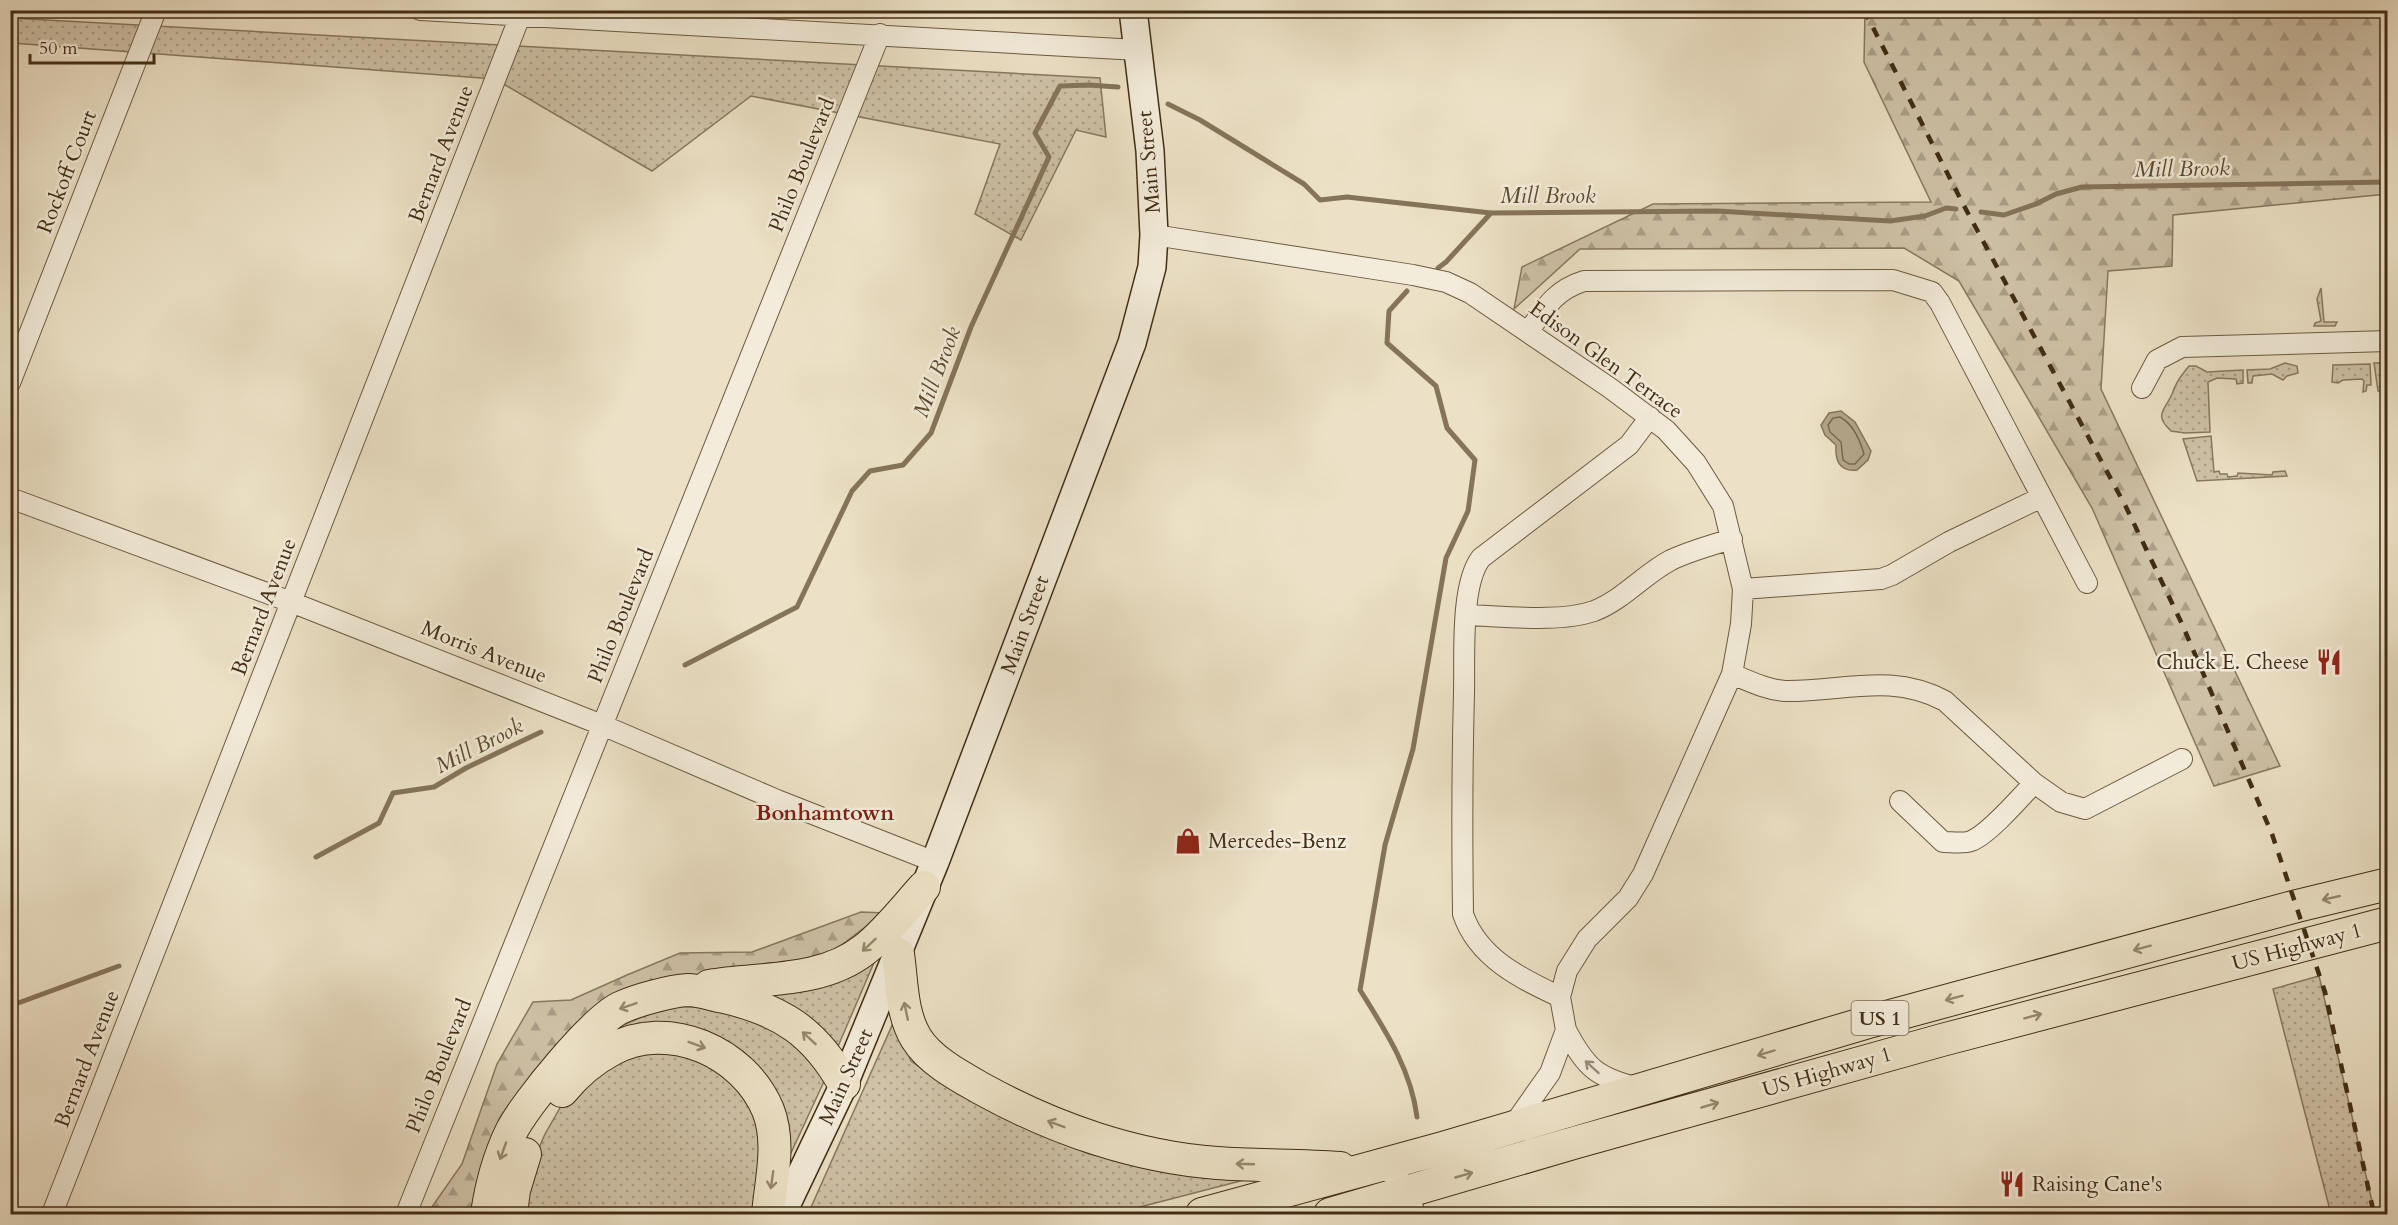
<svg xmlns="http://www.w3.org/2000/svg" width="2398" height="1225" font-family="Cardo,serif">
  <style>
    .grass { fill: url(#grass-dots); stroke: #88785e; stroke-width: 1.5 }
    .forest { fill: url(#forest-firs); stroke: #88785e; stroke-width: 1.5 }
    .water { fill: #b2a489; stroke: #85745a; stroke-width: 1.5 }
    .lines { fill: none; stroke-linecap: round; stroke-linejoin: round }
    .shore { stroke: #7a684e; stroke-width: 1.5 }
    .stream { stroke: #85745a; stroke-width: 5 }
    .minor-casing { stroke: #6c5a40; stroke-width: 22 }
    .secondary-casing { stroke: #412d14; stroke-width: 30 }
    .trunk-casing { stroke: #412d14; stroke-width: 34 }
    .minor { stroke: #f3ecda; stroke-width: 20 }
    .secondary { stroke: #f3ecda; stroke-width: 27 }
    .trunk { stroke: #ece1c6; stroke-width: 32 }
    .rail { stroke: #412d14; stroke-width: 4.5; stroke-dasharray: 10 10; stroke-linecap: butt }
    .oneway { stroke: #96876d }
    .oneway2 { stroke: #9a8c77 }
    .labels { text-anchor: middle; dominant-baseline: central; stroke-width: 5; stroke-linejoin: round; paint-order: stroke }
    .shield { fill: #f3ecda; stroke: #76664f; stroke-width: 1.5 }
    .shield-label { font-size: 20px; font-weight: bold; fill: #412d14 }
    .street-label { font-size: 21px; fill: #412d14; stroke: #f3ecda }
    .poi-label { font-size: 21px; fill: #412d14; stroke: #f3ecda; text-anchor: start }
    .water-label { font-size: 22px; font-style: italic; fill: #5d4b31; stroke: #f3ecda }
    .neighbourhood-label { font-size: 22px; font-weight: bold; fill: #7a1f14; stroke: #f3ecda }
  </style>
  <defs>
    <pattern id="grass-dots" width="8" height="8" patternUnits="userSpaceOnUse" patternTransform="scale(1.5)"><rect width="8" height="8" fill="#cfc2a8"/><path d="M2 2h.1M6 6h.1" fill="none" stroke="#aa9e88" stroke-width="1.8" stroke-linecap="round"/></pattern>
    <pattern id="forest-firs" width="22" height="20" patternUnits="userSpaceOnUse" patternTransform="scale(1.5)"><rect width="22" height="20" fill="#cfc2a8"/><path d="M5 1l3.5 6h-7zM16 11l3.5 6h-7z" fill="#aa9e88"/></pattern>
  </defs>
  <rect width="100%" height="100%" fill="#ece1c6"/>
  <filter id="stains"><feTurbulence type="fractalNoise" baseFrequency=".00333" numOctaves="4"/><feColorMatrix values="0 0 0 0 .2 0 0 0 0 .09 0 0 0 0 .02 0 0 0 .5 -.17"/></filter>
  <radialGradient id="worn" r=".72"><stop offset=".6" stop-color="#630" stop-opacity="0"/><stop offset="1" stop-color="#630" stop-opacity=".3"/></radialGradient>
  <path class="grass" d="M10 18 1100 78 1106 137 1076 130 1021 240 975 214 1000 144 751 96 652 171 495 79 12 43Z
    M2321 288 2324 322H2337L2335 326H2314L2315 323 2321 321 2317 299Z
    M2285 363 2297 366 2298 373 2287 376 2283 380 2272 374 2253 376 2252 383H2248L2247 370 2270 369Z
    M2374 363H2387V378L2382 381V392L2378 391Z
    M2370 364 2371 385H2367L2366 391 2363 392 2364 381 2362 379 2343 380 2338 383 2332 382 2333 365Z
    M2189 366H2196L2207 372 2243 370V383L2237 384 2236 379 2217 378 2208 382 2210 432 2185 433 2171 431C2153 414 2165 411 2172 394 2177 381 2180 377 2189 366Z
    M2211 436 2214 472 2219 471 2220 474H2227L2228 477 2237 476 2238 473 2272 475 2273 472 2285 471 2287 476 2197 481 2183 439Z
    M876 958 836 1051 733 991Z
    M2319 976 2375 1214H2331L2273 989Z
    M668 1006 741 1009 803 1044 826 1077 785 1166 776 1100 738 1048 663 1024 616 1028Z
    M894 1021 911 1061 958 1094 1089 1154 1248 1179 1113 1214H808Z
    M680 1051 731 1075 762 1120 760 1183 750 1214H521L529 1171 545 1134 564 1101 624 1054Z"/>
  <path class="forest" d="M1865 11H2387V194L2173 215 2172 266 2108 271 2101 389 2280 766 2214 786 2092 508 1959 281 1904 248 1580 249 1514 309 1522 267 1653 204 1931 202 1864 62Z
    M861 912 884 913 828 955 698 977 544 1063 477 1214H427L462 1164 497 1064 533 1002 571 1000 627 975 680 953 752 952Z"/>
  <path class="water" d="M1841 411 1855 422 1871 451 1868 460 1857 470C1839 472 1835 460 1836 445L1825 435 1821 425 1829 413Z"/>
  <g class="lines">
    <path class="shore" d="M1840 417C1853 424 1860 440 1864 454L1855 464H1849L1843 460 1841 442 1830 432 1828 425 1833 418Z"/>
    <path class="stream" d="M1168 104 1200 120 1304 184 1320 200 1347 197 1491 213 1717 211 1890 221 1925 216 1946 208 1956 209
      M1981 212 2004 215 2036 204 2056 194 2082 187 2388 182
      M1438 268 1446 262 1491 213
      M1407 291 1389 311 1387 343 1436 386 1447 428 1475 460 1468 511 1446 558 1413 749 1385 845 1360 990C1385 1030 1411 1069 1417 1117
      M685 665 797 607 852 491 870 471 903 465 931 433 971 327 1049 157 1035 133 1060 86 1089 85 1118 87
      M316 857 379 823 393 793 434 787 466 768 541 732
      M10 1006 119 966"/>
    <g class="minor-casing">
      <path id="minor" d="M420 10 1138 50
        M1154 235 1413 275 1446 282 1470 293 1610 388 1666 430 1696 463 1723 506 1743 589 1741 624 1732 674 1643 874 1628 898 1587 939 1567 971 1560 997 1566 1030
        M1528 332C1545 308 1555 290 1584 281L1893 280 1932 292 1940 303 2087 583
        M10 383 156 10
        M2142 388 2157 360 2182 347 2388 341
        M10 498 291 602 602 725 777 800 935 862
        M1743 589 1881 579 1892 575 1949 542 2042 497
        M1466 615C1502 616 1560 623 1594 611 1623 600 1644 574 1671 560 1690 551 1711 545 1732 539
        M1732 674C1749 681 1767 690 1785 691 1843 692 1890 672 1945 701L2034 783 2061 802 2085 809 2182 759
        M1900 801 1943 842C1952 842 1963 844 1971 841 1988 835 2021 797 2034 783
        M1560 997C1520 978 1478 958 1463 914 1462 840 1462 767 1464 693 1465 658 1460 585 1481 558L1629 445 1650 417
        M1512 1127 1550 1073 1566 1030C1586 1068 1597 1078 1639 1088
        M1377 1166C1404 1176 1407 1188 1415 1214
        M52 1214 520 16
        M406 1214 880 34"/>
    </g>
    <g class="secondary-casing">
      <path id="secondary" d="M782 1214 844 1084 935 862 1132 343 1152 267 1154 235 1150 151 1133 10"/>
    </g>
    <g class="trunk-casing">
      <path id="trunk" d="M898 954C902 981 901 1013 916 1038 930 1061 961 1077 984 1090 1055 1129 1136 1157 1217 1163 1258 1166 1299 1165 1340 1168
        M709 986C761 977 820 984 864 950 886 933 905 908 924 887
        M562 1091C575 1075 592 1060 611 1050 668 1018 744 1052 768 1110 781 1143 771 1180 768 1214
        M487 1214C491 1186 499 1157 511 1132 524 1105 596 1017 622 1007 638 1000 670 991 688 990 699 990 713 995 724 997 781 1010 815 1032 844 1084
        M511 1214 514 1190 525 1154
        M1202 1214 1443 1148 1872 1021 2297 906 2388 884
        M1330 1214 1577 1142 1942 1040 2388 923"/>
    </g>
    <use href="#minor" class="minor"/>
    <use href="#secondary" class="secondary"/>
    <use href="#trunk" class="trunk"/>
    <path class="rail" d="M1864 10 1962 202 2126 507 2182 624 2272 834 2325 992 2374 1214"/>
  </g>
  <defs><path id="oneway-shaft" d="M-6 0H5M1.5-3L5.5 0L1.5 3" fill="none" stroke-width="1.6" stroke-linecap="round" stroke-linejoin="round" transform="scale(1.5)"/></defs>
  <g class="oneway">
    <use href="#oneway-shaft" transform="translate(2331 898) rotate(167)"/>
    <use href="#oneway-shaft" transform="translate(869 945) rotate(137)"/>
    <use href="#oneway-shaft" transform="translate(2142 948) rotate(165)"/>
    <use href="#oneway-shaft" transform="translate(1954 998) rotate(165)"/>
    <use href="#oneway-shaft" transform="translate(628 1006) rotate(161)"/>
    <use href="#oneway-shaft" transform="translate(906 1011) rotate(-102)"/>
    <use href="#oneway-shaft" transform="translate(2033 1016) rotate(-15)"/>
    <use href="#oneway-shaft" transform="translate(809 1038) rotate(-137)"/>
    <use href="#oneway-shaft" transform="translate(697 1045) rotate(20)"/>
    <use href="#oneway-shaft" transform="translate(1766 1053) rotate(163)"/>
    <use href="#oneway-shaft" transform="translate(1710 1105) rotate(-16)"/>
    <use href="#oneway-shaft" transform="translate(1056 1124) rotate(-159)"/>
    <use href="#oneway-shaft" transform="translate(503 1151) rotate(110)"/>
    <use href="#oneway-shaft" transform="translate(1245 1164) rotate(-178)"/>
    <use href="#oneway-shaft" transform="translate(1464 1175) rotate(-16)"/>
    <use href="#oneway-shaft" transform="translate(772 1180) rotate(98)"/>
  </g>
  <use class="oneway2" href="#oneway-shaft" transform="translate(1592 1067) rotate(-138)"/>
  <defs>
    <g id="restaurant-bare" transform="scale(2.07)"><path d="M-5-6h1v4h1v-4h1v4h1v-4h1v5L-1.5 .5V6h-2V.5L-5-1ZM5-6V6H3V1.5H1.5Q1.5-4 5-6Z" fill="#8f2418" stroke="#f3ecda" stroke-width="2.5" paint-order="stroke"/></g>
    <g id="shop-bare" transform="scale(2.07)"><path d="M-5-2.5h2.3a2.7 3.5 0 0 1 5.4 0H5L5.5 6h-11ZM-1.5-2.5h3a1.5 2.3 0 0 0-3 0Z" fill="#8f2418" stroke="#f3ecda" stroke-width="2.5" paint-order="stroke"/></g>
  </defs>
  <g fill-rule="evenodd">
    <use href="#restaurant-bare" x="2329" y="662"/>
    <use href="#shop-bare" x="1188" y="841"/>
    <use href="#restaurant-bare" x="2012" y="1184"/>
  </g>
  <g class="labels">
    <rect class="shield" x="1851.5" y="1001" width="57" height="34" rx="4.5"/>
    <g class="shield-label">
      <text x="1880" y="1018">US 1</text>
    </g>
    <g class="street-label">
      <text transform="translate(441 154) rotate(-69)">Bernard Avenue</text>
      <text transform="translate(1149 162) rotate(-95)">Main Street</text>
      <text transform="translate(802 165) rotate(-68)">Philo Boulevard</text>
      <text transform="translate(67 172) rotate(-69)">Rockoff Court</text>
      <text transform="translate(1606 360) rotate(36)">Edison Glen Terrace</text>
      <text transform="translate(264 607) rotate(-69)">Bernard Avenue</text>
      <text transform="translate(621 616) rotate(-68)">Philo Boulevard</text>
      <text transform="translate(1025 625) rotate(-70)">Main Street</text>
      <text transform="translate(484 652) rotate(22)">Morris Avenue</text>
      <text transform="translate(2297 947) rotate(-15)">US Highway 1</text>
      <text transform="translate(87 1059) rotate(-69)">Bernard Avenue</text>
      <text transform="translate(439 1066) rotate(-68)">Philo Boulevard</text>
      <text transform="translate(1827 1072) rotate(-16)">US Highway 1</text>
      <text transform="translate(846 1077) rotate(-66)">Main Street</text>
    </g>
    <g class="poi-label">
      <text x="2309" y="662" text-anchor="end">Chuck E. Cheese</text>
      <text x="1208" y="841">Mercedes-Benz</text>
      <text x="2032" y="1184">Raising Cane's</text>
    </g>
    <g class="water-label">
      <text transform="translate(2182 169) rotate(-1)">Mill Brook</text>
      <text x="1548" y="196">Mill Brook</text>
      <text transform="translate(937 372) rotate(-69)">Mill Brook</text>
      <text transform="translate(479 746) rotate(-27)">Mill Brook</text>
    </g>
    <g class="neighbourhood-label">
      <text x="825" y="813">Bonhamtown</text>
    </g>
  </g>
  <rect width="2398" height="1225" fill="none" stroke="#ece1c6" stroke-width="36"/>
  <rect x="12" y="12" width="2374" height="1201" fill="none" stroke="#412d14" stroke-width="3"/>
  <rect x="18" y="18" width="2362" height="1189" fill="none" stroke="#412d14" stroke-width="1.5"/>
  <path d="M30 54v9h124v-9" fill="none" stroke="#412d14" stroke-width="3"/>
  <text x="39" y="54" font-size="18" fill="#412d14" stroke="#f3ecda" stroke-width="4.5" paint-order="stroke">50 m</text>
  <rect width="100%" height="100%" filter="url(#stains)"/>
  <rect width="100%" height="100%" fill="url(#worn)"/>
</svg>
